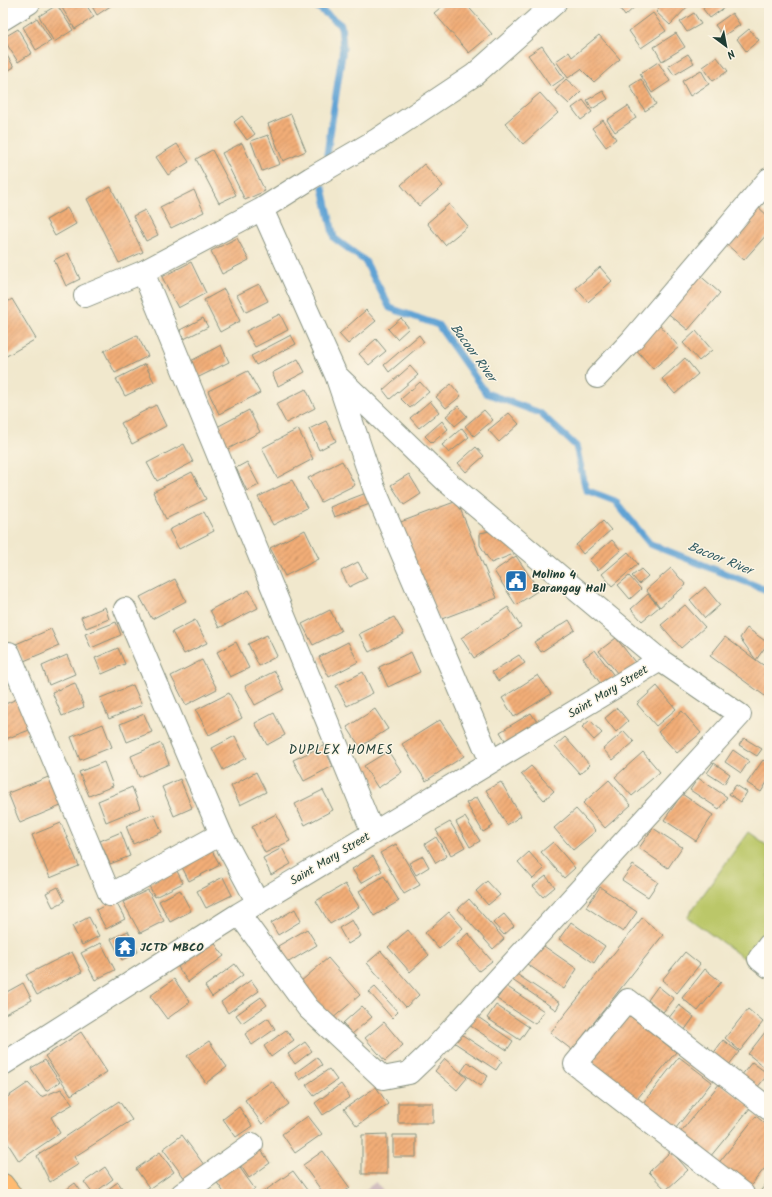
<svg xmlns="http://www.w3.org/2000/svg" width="772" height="1197" font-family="Kalam,sans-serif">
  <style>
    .industrial { fill: #d2bfc0 }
    .grass { fill: #bbc769; stroke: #6d824e }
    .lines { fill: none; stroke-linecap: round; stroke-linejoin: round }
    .stream { stroke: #60a3d4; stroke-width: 7 }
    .building { fill: url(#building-hatch) }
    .minor-casing { stroke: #889280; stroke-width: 24 }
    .major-casing { stroke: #889280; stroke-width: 24 }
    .minor { stroke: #fff; stroke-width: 22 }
    .major { stroke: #ffbb71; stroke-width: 22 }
    .labels { text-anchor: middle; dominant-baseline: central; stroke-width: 3; stroke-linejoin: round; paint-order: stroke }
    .poi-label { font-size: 12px; font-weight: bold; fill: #1f3d34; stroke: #fcf5e5; text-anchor: start }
    .street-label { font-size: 12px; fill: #1f3d34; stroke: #fcf5e5 }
    .water-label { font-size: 13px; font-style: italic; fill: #325c64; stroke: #fcf5e5 }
    .neighbourhood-label { font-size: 13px; letter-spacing: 1px; fill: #1f3d34; stroke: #fcf5e5 }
  </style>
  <defs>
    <pattern id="building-hatch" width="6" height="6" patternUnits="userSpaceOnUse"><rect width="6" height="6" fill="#f2ad77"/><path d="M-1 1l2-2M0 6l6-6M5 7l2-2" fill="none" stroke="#c38e62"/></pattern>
  </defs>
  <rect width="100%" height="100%" fill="#fcf5e5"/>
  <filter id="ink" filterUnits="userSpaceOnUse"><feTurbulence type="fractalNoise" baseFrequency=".025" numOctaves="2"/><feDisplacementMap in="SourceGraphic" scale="8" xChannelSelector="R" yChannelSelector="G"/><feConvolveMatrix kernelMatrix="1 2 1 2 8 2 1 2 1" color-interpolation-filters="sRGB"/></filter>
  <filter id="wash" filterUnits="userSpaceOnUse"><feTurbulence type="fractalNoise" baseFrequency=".012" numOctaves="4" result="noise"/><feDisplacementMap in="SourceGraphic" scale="16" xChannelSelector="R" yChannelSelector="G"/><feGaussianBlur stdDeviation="0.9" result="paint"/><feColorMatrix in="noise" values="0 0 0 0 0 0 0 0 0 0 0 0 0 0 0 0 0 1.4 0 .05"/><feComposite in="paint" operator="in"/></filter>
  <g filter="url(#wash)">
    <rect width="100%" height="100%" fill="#f1e8cd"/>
    <path class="industrial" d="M376 1182 386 1194H359Z"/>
    <path class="grass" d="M748 832 769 847V925L745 959 687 917Z"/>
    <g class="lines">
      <path class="stream" d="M312 3 341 25 343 48 327 154
        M323 188 334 238 365 261 390 308 438 325 486 393 540 413 576 446 586 490 615 501 650 544 769 591"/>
    </g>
    <g id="blocks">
      <path class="building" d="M59 3H85L94 17 75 29Z
        M90 3H111L112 5 97 15Z
        M446 3H465L492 34 469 53 434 13Z
        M616 3H639L625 16Z
        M664 3H691L670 25 656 12Z
        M710 3H723L725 7 710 18 703 9Z
        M57 5 73 30 54 42 39 16Z
        M653 13 666 31 641 48 629 31Z
        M694 13 701 24 687 32 680 22Z
        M732 13 740 25 723 36 715 25Z
        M37 18 51 41 36 50 23 27Z
        M18 29 32 53 18 62 3 38Z
        M749 29 759 40 746 51 737 39Z
        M676 33 685 47 662 61 654 47Z
        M599 35 620 59 594 82 581 69 568 78 556 61 569 52 572 57Z
        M542 46 564 78 551 87 528 55Z
        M3 49 14 67 3 74Z
        M688 54 694 63 674 75 668 66Z
        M717 57 728 71 713 81 703 67Z
        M658 62 670 81 652 93 640 74Z
        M701 70 709 84 690 96 682 81Z
        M566 79 581 92 569 104 555 91Z
        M641 79 656 104 645 111 630 86Z
        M603 91 608 99 592 109 587 100Z
        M540 93 558 113 523 144 505 123Z
        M583 100 592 112 581 120 572 108Z
        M628 106 636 118 615 132 607 120Z
        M291 114 306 151 283 161 268 124Z
        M242 116 255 134 247 140 234 122Z
        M603 120 616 139 606 147 592 128Z
        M268 135 280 164 262 171 251 141Z
        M242 143 265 191 245 200 222 153Z
        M177 144 189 162 168 175 156 157Z
        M212 150 236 195 219 203 196 159Z
        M424 164 443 186 419 206 401 185Z
        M111 187 143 252 119 263 87 199Z
        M194 190 204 212 171 228 160 207Z
        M449 204 468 226 445 245 427 223Z
        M757 206 769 217V232L744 260 724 242Z
        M67 208 76 224 55 236 46 220Z
        M145 210 158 235 146 241 133 216Z
        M237 238 249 260 222 274 211 251Z
        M68 253 80 279 66 286 54 260Z
        M191 262 206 293 178 308 162 277Z
        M600 267 612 281 588 302 576 288Z
        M697 273 720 293 688 330 665 311Z
        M259 284 268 301 246 312 237 295Z
        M224 289 240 321 220 332 204 300Z
        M12 299 36 339 3 358V305Z
        M366 310 376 321 348 344 339 334Z
        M280 314 288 330 255 347 246 331Z
        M203 318 208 327 184 339 180 330Z
        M401 318 409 328 397 339 388 329Z
        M660 325 679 347 653 369 634 347Z
        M696 331 712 350 699 361 683 343Z
        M137 335 148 356 115 373 104 351Z
        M291 335 296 344 256 365 251 356Z
        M419 335 424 342 389 372 384 365Z
        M376 339 386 351 369 365 359 354Z
        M221 345 229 362 197 378 189 362Z
        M685 358 698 374 675 394 662 379Z
        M298 359 305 372 278 386 272 373Z
        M145 364 154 382 125 396 116 379Z
        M410 366 418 375 390 399 383 390Z
        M248 371 260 393 219 414 208 391Z
        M420 382 429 392 410 408 401 399Z
        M451 384 461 396 446 408 436 397Z
        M306 389 315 408 286 423 276 404Z
        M430 401 439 412 419 428 410 418Z
        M156 405 166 426 132 444 121 423Z
        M458 406 467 416 455 426 446 416Z
        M249 410 260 432 228 449 217 427Z
        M484 410 493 420 474 436 465 426Z
        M509 413 519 424 499 442 488 430Z
        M326 421 336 441 319 450 309 429Z
        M442 421 448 429 432 443 425 436Z
        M462 428 469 437 449 453 442 445Z
        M298 429 313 459 277 478 262 448Z
        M184 444 193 462 157 481 147 463Z
        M476 447 484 456 466 472 458 463Z
        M342 461 355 485 321 502 308 478Z
        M247 462 259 485 247 491 236 468Z
        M192 472 206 499 166 519 153 492Z
        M409 474 421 494 404 505 391 485Z
        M292 480 307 508 273 525 258 497Z
        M366 493 370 504 334 517 330 507Z
        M457 501 497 598 439 620 398 523Z
        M204 512 214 531 179 549 169 530Z
        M603 521 611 530 583 554 576 545Z
        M305 530 319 559 285 576 270 548Z
        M495 530 516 553 491 563 480 545V533Z
        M612 540 621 550 598 570 589 560Z
        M628 552 638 564 612 586 602 574Z
        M516 556 539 590 516 605 494 571Z
        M358 562 367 578 349 587 341 571Z
        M671 568 686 585 660 607 646 590Z
        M641 569 648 576 639 584 632 576Z
        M629 576 641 589 630 599 618 585Z
        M175 579 186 601 152 619 140 597Z
        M705 587 720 605 705 618 690 600Z
        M249 590 258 608 219 628 210 610Z
        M648 594 659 607 642 621 631 609Z
        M685 605 705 627 681 648 661 625Z
        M105 607 109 619 86 628 81 617Z
        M508 607 521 627 474 658 461 638Z
        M330 610 341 631 313 645 302 624Z
        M394 617 404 634 369 652 359 634Z
        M195 620 207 643 184 654 172 632Z
        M569 620 575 630 541 652 534 642Z
        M116 622 121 635 91 648 85 634Z
        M747 628 768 643 756 660 769 669V699L710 656 725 637 756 660 740 638Z
        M51 629 59 646 24 661 16 644Z
        M267 635 277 656 259 666 248 644Z
        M616 638 638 666 622 679 599 651Z
        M236 642 249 668 230 677 217 652Z
        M348 642 358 662 329 677 319 657Z
        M118 648 125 664 102 674 95 658Z
        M595 650 615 677 602 686 583 658Z
        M411 652 420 672 388 687 379 667Z
        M67 655 75 674 49 685 42 666Z
        M519 655 525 663 498 681 492 672Z
        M202 660 217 689 186 705 171 676Z
        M275 671 284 690 255 705 245 686Z
        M363 672 373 693 347 706 336 686Z
        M538 675 551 694 514 717 502 698Z
        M75 683 84 707 62 716 52 692Z
        M133 685 142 705 109 719 100 698Z
        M657 686 676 709 656 726 637 704Z
        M229 693 242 718 209 735 196 710Z
        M19 698 32 729 3 740V705Z
        M617 708 628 721 616 732 605 718Z
        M375 709 388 729 360 747 347 727Z
        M682 711 701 733 677 753 658 732Z
        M274 713 285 735 267 745 255 723Z
        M531 713 539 725 508 745 500 732Z
        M144 714 152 732 127 742 120 724Z
        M440 720 464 756 426 781 402 744Z
        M590 720 602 733 594 740 582 727Z
        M103 724 112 747 80 760 71 737Z
        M624 731 634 742 613 760 603 749Z
        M235 736 246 758 223 770 212 748Z
        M565 737 590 765 580 774 555 746Z
        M744 738 762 749 757 756 739 745Z
        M161 743 169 764 139 777 131 756Z
        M323 746 333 766 304 781 293 760Z
        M733 750 749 761 741 773 725 762Z
        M388 751 402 772 378 788 364 766Z
        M643 752 660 772 632 796 615 777Z
        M763 760 769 764V779L761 792 747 783Z
        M104 762 113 786 89 796 79 772Z
        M714 763 730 774 724 784 707 773Z
        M531 766 554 791 544 800 521 774Z
        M256 772 266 792 240 805 231 786Z
        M51 776 63 805 20 823 8 793Z
        M698 778 727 797 719 809 690 790Z
        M180 779 192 808 174 816 162 787Z
        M609 780 631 805 605 828 583 803Z
        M501 782 521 816 507 825 486 790Z
        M736 785 747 792 741 802 729 794Z
        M132 787 140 808 106 822 98 801Z
        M323 790 333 810 305 825 295 804Z
        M682 794 713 815 696 841 664 820Z
        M477 797 493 826 483 832 466 803Z
        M576 809 596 831 573 850 554 828Z
        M154 814 162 832 133 844 126 826Z
        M276 814 290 841 265 853 252 827Z
        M465 817 480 841 470 847 456 822Z
        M450 822 465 847 451 855 436 830Z
        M61 823 79 866 50 878 32 835Z
        M653 828 682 847 668 868 639 848Z
        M121 832 130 856 110 864 100 841Z
        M436 837 447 856 436 863 425 844Z
        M553 842 575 868 564 878 541 852Z
        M396 844 420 885 404 894 380 853Z
        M282 848 291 864 271 875 263 858Z
        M211 849 220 865 189 881 181 865Z
        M529 852 544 869 533 879 518 862Z
        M373 856 382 871 361 883 352 869Z
        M423 856 429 867 416 875 409 863Z
        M633 865 658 882 648 897 622 880Z
        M176 869 183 883 155 897 148 884Z
        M384 876 399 901 374 916 359 891Z
        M546 876 555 887 543 897 533 886Z
        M223 877 232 895 206 908 197 891Z
        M487 881 500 895 488 905 476 891Z
        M345 884 359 907 330 924 316 901Z
        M58 887 65 901 53 907 46 893Z
        M600 887 637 912 623 932 586 907Z
        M148 890 164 921 140 933 123 902Z
        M180 890 191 911 170 922 159 901Z
        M469 899 504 939 493 949 458 909Z
        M115 900 125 919 106 929 96 910Z
        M295 909 301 921 278 935 271 923Z
        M449 912 463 928 439 949 425 933Z
        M504 914 514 926 504 935 493 923Z
        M89 917 99 936 82 945 72 926Z
        M642 918 663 935 572 1050 550 1033Z
        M352 920 361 936 348 944 339 928Z
        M571 922 605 946 594 963 559 939Z
        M307 929 317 945 287 963 278 946Z
        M408 930 429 955 410 972 388 947Z
        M128 931 138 952 122 960 111 939Z
        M468 933 492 961 479 971 456 944Z
        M213 941 224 956 188 982 178 967Z
        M101 943 115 970 95 980 81 953Z
        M541 944 577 969 564 989 527 964Z
        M381 951 419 995 406 1007 367 963Z
        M72 952 82 972 37 995 26 975Z
        M685 952 700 964 677 993 662 980Z
        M328 958 360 995 332 1019 300 982Z
        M235 964 243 975 212 997 205 986Z
        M509 969 560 1003 556 1010 505 975Z
        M705 969 721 982 698 1011 682 998Z
        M174 979 190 1002 167 1019 150 996Z
        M251 980 259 991 228 1013 221 1002Z
        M23 983 32 1000 3 1015V994Z
        M506 986 544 1011 535 1024 497 999Z
        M658 986 674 999 663 1012 648 1000Z
        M375 987 398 1012 392 1018 369 992Z
        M261 997 267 1005 242 1023 236 1015Z
        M496 1005 529 1027 520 1040 487 1018Z
        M679 1005 694 1017 684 1031 668 1019Z
        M362 1006 372 1017 352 1034 343 1023Z
        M748 1009 763 1022 740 1051 725 1038Z
        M625 1012 676 1052 637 1099 587 1059Z
        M475 1015 513 1041 507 1050 469 1025Z
        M268 1018 275 1029 252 1045 245 1034Z
        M384 1022 403 1045 385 1061 365 1038Z
        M769 1027V1059L763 1066 748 1054Z
        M286 1030 294 1040 271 1057 264 1046Z
        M81 1032 107 1072 71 1095 45 1056Z
        M461 1034 502 1061 496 1070 455 1043Z
        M723 1040 739 1052 728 1066 713 1054Z
        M209 1041 227 1067 206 1083 187 1056Z
        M305 1042 312 1051 295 1064 288 1054Z
        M317 1057 322 1065 300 1080 295 1073Z
        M679 1057 712 1082 676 1128 643 1103Z
        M445 1059 467 1078 457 1090 435 1071Z
        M45 1060 60 1082 46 1091 31 1068Z
        M468 1062 488 1076 481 1086 461 1072Z
        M752 1062 768 1074 757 1088 741 1076Z
        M329 1069 337 1080 314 1096 306 1085Z
        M272 1081 289 1104 262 1124 245 1100Z
        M28 1083 41 1097 61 1089 73 1104 51 1117 60 1133 19 1161 3 1136V1100Z
        M720 1083 751 1107 705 1163 675 1139Z
        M341 1084 350 1097 323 1115 315 1103Z
        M376 1087 388 1104 357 1126 344 1109Z
        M119 1101 132 1120 74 1157 79 1164 50 1182 37 1156Z
        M398 1103H433V1123H398Z
        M239 1107 252 1126 236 1137 223 1119Z
        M308 1116 322 1134 295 1153 282 1134Z
        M756 1116 769 1127V1163L748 1189 717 1165Z
        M387 1134V1174H362V1135Z
        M182 1135 210 1173 191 1187 163 1149Z
        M393 1135H416V1157H393Z
        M256 1143 270 1163 249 1178 235 1157Z
        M323 1151 350 1188 341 1194H324L303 1165Z
        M671 1151 688 1170 666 1190 649 1172Z
        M160 1152 174 1172 150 1189 136 1169Z
        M233 1158 255 1189 247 1194H225L211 1174Z
        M105 1167 113 1179 93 1194 84 1182Z
        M293 1171 310 1194H260Z
        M769 1180V1194H758Z
        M118 1182 126 1194H101Z
        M75 1183 83 1194H59L63 1192Z"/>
    </g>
  </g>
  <g filter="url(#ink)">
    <use href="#blocks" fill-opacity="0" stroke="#889280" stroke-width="1"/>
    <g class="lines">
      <g class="minor-casing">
        <path id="minor" d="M3 19 29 3
          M262 209 311 178 378 139 474 75 555 3
          M143 272 373 833
          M85 296 143 272 262 209 336 375 374 488 491 762
          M597 377 632 340 769 179
          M125 609 221 834 258 903
          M9 653 110 895 221 834
          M239 914 308 1008 383 1078 409 1073 432 1051 740 715 660 660 446 481 336 375
          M769 945 759 959 769 967
          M3 1064 239 914 660 660
          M182 1194 252 1144
          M743 1194 575 1064 628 1000 769 1109"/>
      </g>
      <g class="major-casing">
        <path id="major" d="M3 1185 10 1194"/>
      </g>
      <use href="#minor" class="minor"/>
      <use href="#major" class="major"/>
    </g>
  </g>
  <defs>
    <g id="civic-square" transform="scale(1.15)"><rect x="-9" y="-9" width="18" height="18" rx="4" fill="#1f6fb2" stroke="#fcf5e5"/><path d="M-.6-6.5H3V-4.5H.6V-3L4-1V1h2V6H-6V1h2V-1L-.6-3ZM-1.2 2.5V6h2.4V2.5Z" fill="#fff"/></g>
    <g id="temple-square" transform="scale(1.15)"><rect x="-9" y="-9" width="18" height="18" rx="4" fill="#1f6fb2" stroke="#fcf5e5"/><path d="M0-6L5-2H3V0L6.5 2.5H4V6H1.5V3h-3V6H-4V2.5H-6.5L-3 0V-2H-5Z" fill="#fff"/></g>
  </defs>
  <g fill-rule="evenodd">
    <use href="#civic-square" x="516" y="581"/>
    <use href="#temple-square" x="125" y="947"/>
  </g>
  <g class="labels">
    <g class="poi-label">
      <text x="532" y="574">Molino 4<tspan x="532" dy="14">Barangay Hall</tspan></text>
      <text x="140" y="947">JCTD MBCO</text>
    </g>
    <g class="street-label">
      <text transform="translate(608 692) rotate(-31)">Saint Mary Street</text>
      <text transform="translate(330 859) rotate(-31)">Saint Mary Street</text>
    </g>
    <g class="water-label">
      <text transform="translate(473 353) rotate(54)">Bacoor River</text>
      <text transform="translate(720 559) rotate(22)">Bacoor River</text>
    </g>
    <g class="neighbourhood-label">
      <text x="341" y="750">DUPLEX HOMES</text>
    </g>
  </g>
  <rect width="772" height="1197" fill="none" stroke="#fcf5e5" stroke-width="16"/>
  <g transform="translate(726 46) rotate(148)" stroke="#fcf5e5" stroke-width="3" paint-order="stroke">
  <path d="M0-3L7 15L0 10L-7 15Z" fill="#1f3d34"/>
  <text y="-6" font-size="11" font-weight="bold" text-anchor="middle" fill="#1f3d34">N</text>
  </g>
</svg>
